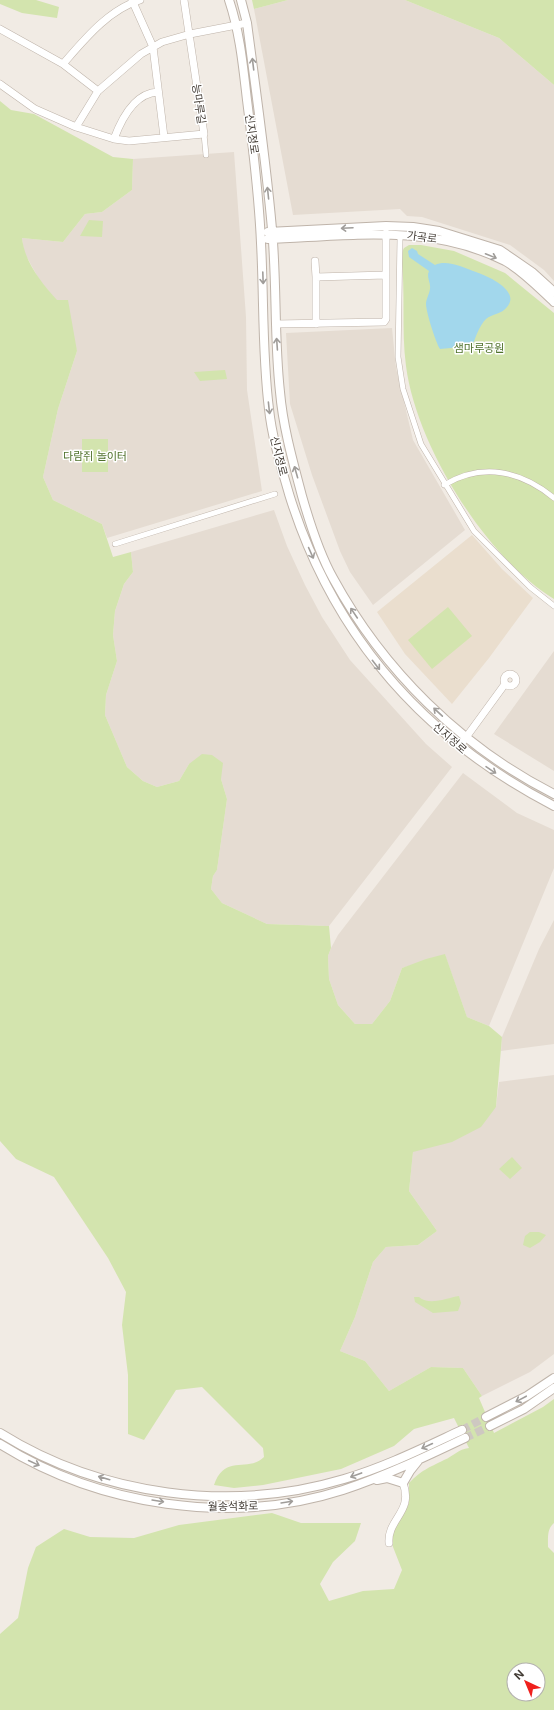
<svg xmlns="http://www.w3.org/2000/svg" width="554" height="1710" font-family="Inter,'Noto Sans KR',sans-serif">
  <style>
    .residential { fill: #e5dcd2 }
    .education { fill: #eadece }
    .green { fill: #d3e4ae; fill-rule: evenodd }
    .water { fill: #a2d7ec }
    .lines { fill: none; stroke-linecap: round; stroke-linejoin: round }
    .tertiary-tunnel { stroke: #cec8c1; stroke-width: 8; stroke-dasharray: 8 4; stroke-linecap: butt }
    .pedestrian-casing { stroke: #bfb4aa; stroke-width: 6 }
    .minor-casing { stroke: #bfb4aa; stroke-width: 8 }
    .tertiary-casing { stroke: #bfb4aa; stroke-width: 10 }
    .pedestrian { stroke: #fff; stroke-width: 5 }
    .minor { stroke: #fff; stroke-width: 7 }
    .tertiary { stroke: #fff; stroke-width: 8 }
    .oneway { stroke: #a09d9a }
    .labels { text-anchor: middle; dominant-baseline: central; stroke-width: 3; stroke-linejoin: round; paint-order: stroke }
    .street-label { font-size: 11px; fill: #423b34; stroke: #fff }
    .park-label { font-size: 11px; fill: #4f712b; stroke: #fff }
  </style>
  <rect width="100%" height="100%" fill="#f1ebe4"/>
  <path class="residential" d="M288 0H405L499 38 554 85V281L544 270 510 245 422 217 407 216 400 209 293 215 254 9Z
    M234 152 246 317 247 390 262 491 107 538 102 524 53 500 43 477 58 409 77 351 57 301 40 281 24 252 22 238 63 242 85 214 102 212 132 190 133 159Z
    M392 328 396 368 413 440 465 530 373 605 350 572 340 551 312 475 290 404 286 333Z
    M274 510 287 546 305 585 322 617 350 660 426 744 452 767 329 926 267 924 222 903 211 889 213 876 217 870 227 799 221 779 189 764 179 781 157 787 143 781 127 767 105 715 106 695 117 661 113 635 115 611 124 584 133 572 131 552Z
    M554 651V771L494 734Z
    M463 773 517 813 554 830V868L489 1026 467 1017 445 955 402 968 390 1001 372 1024H355L338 1005 329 979 328 956 331 948 338 935Z
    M554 920V1044L501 1051 502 1037 539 949Z
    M554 1075V1354L530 1372 482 1396 463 1368 431 1367 389 1391 365 1361 340 1351 355 1317 373 1262 386 1247 418 1245 437 1231 409 1191 413 1151 424 1148 496 1107 499 1082Z"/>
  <path class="education" d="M472 535 502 569 533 598 489 658 452 704 405 654 377 612Z"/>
  <path class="green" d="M0 0H36L59 7 57 18 22 13 0 4Z
    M252 0H288L254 9Z
    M405 0H554V85L499 38Z
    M0 101 11 110 34 114 113 157 133 159 132 190 102 212 85 214 63 242 22 238C25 263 41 282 57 300H68L77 351 58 409 43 477 53 500 102 524 113 557 131 552 133 572 124 584 115 611 113 635 117 661 106 695 105 715 127 767 143 781 157 787 179 781 189 764 202 754 212 755 223 763 221 779 227 799 217 870 213 876 211 889 222 903 267 924 329 926 331 948 328 956 329 979 338 1005 355 1024H372L390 1001 402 968 426 959 445 954 467 1017 489 1026 502 1037 496 1107 481 1127 452 1142 413 1152 409 1191 437 1231 418 1245 386 1247 373 1262 355 1317 340 1351 365 1361 389 1391 431 1367 463 1368 482 1396 479 1398 494 1433 543 1407 554 1399V1523C547 1529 548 1537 548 1547L554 1553V1710H0V1634L18 1618 28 1568 36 1547 64 1529 90 1537 134 1538 179 1525 272 1513 301 1523H361L355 1541 333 1562 320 1584 329 1601 363 1591 394 1589 402 1570 393 1547 391 1536 409 1503V1483C422 1470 428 1468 444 1460 454 1456 458 1449 469 1448L454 1418 414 1429 394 1446 341 1469 263 1485 234 1488 214 1485C225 1453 248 1473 264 1457L263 1448 202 1387 176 1390 144 1440 128 1434V1375L122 1325 126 1292 108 1258 54 1177 16 1159 0 1141ZM514 1670H538V1694H514Z
    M89 220 103 221 102 237 80 236Z
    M409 245H421L454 251 505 273 554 313V599C486 558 416 445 406 366 401 329 406 291 401 254L404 248Z
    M225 370 227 379 200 381 194 372Z
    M82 439H108V472H82Z
    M448 607 472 636 432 669 408 640Z
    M512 1157 522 1168 510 1179 499 1169Z
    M530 1232H539L546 1235 540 1242 530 1248 523 1245 525 1236Z
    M459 1296 461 1303 458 1311 433 1313 415 1302 414 1297H419C429 1306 447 1298 459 1296Z"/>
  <path class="water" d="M412 248 417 251 418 254 435 265C447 259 464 268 476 272 488 276 521 291 507 307 502 314 492 314 486 319 479 326 476 337 472 346L440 349C436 343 426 312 426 304 426 299 429 295 430 289 431 282 426 278 429 271L409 257 408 251Z"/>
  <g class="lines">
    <path class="tertiary-tunnel" d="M462 1430 486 1417
      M465 1438 490 1426"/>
    <g class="pedestrian-casing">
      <path id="pedestrian" d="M204 134 206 155
        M400 239 398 357 403 389 421 444 474 531 530 587 554 606
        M444 485C483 462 521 471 554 498
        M115 544 275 494"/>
    </g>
    <g class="minor-casing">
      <path id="minor" d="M132 0 153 47 164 137
        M0 29 63 64 98 91
        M63 64C84 40 108 10 140 0
        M0 84 35 109 76 127 114 139 129 141 204 134 184 0
        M76 127 98 91 141 54 162 42 190 34 247 23
        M114 139C121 120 134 93 158 92
        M315 261 316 277
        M276 324 384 322 386 319V233
        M316 324V277L386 275
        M504 680a6 6 0 1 1 12 0a6 6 0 1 1-12 0Z
        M459 747 505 684
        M389 1543C387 1519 414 1512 403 1483"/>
    </g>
    <g class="tertiary-casing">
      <path id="tertiary" d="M229 0C240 33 243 66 247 100 253 147 259 195 261 243 264 298 262 354 269 409 272 438 281 466 289 494 333 636 423 738 554 806
        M241 0 247 23C256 92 266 160 272 229 277 283 274 338 280 392 283 427 293 462 302 496 310 524 319 553 333 578 383 670 461 747 554 794
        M268 232 386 226 413 227 439 231 500 250 532 272 554 292
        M268 239C348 236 430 223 505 261 523 271 539 288 554 302
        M486 1417 527 1396 554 1378
        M490 1426 524 1409 554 1388
        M0 1433C101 1496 231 1513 344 1479 385 1467 423 1448 462 1430
        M0 1444C99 1506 231 1526 343 1490 385 1476 425 1457 465 1438
        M377 1480 387 1478 403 1483
        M403 1483 410 1471 418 1461"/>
    </g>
    <use href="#pedestrian" class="pedestrian"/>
    <use href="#minor" class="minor"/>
    <use href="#tertiary" class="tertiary"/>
  </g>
  <defs><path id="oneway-shaft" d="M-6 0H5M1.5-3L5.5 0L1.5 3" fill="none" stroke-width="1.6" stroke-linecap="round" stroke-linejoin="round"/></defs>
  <g class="oneway">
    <use href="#oneway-shaft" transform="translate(253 64) rotate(-97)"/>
    <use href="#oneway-shaft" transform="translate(268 193) rotate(-96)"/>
    <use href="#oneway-shaft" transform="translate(347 228) rotate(177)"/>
    <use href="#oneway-shaft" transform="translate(491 256) rotate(22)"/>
    <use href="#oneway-shaft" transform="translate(263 278) rotate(88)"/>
    <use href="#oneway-shaft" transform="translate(277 344) rotate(-94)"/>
    <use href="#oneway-shaft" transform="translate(269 408) rotate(84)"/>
    <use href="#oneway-shaft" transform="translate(296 472) rotate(-106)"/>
    <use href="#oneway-shaft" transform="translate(311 553) rotate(66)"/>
    <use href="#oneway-shaft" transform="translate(354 613) rotate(-124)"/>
    <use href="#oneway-shaft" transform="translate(376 665) rotate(52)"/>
    <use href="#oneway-shaft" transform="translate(438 712) rotate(-137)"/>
    <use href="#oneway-shaft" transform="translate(491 770) rotate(34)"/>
    <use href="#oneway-shaft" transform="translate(521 1399) rotate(152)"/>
    <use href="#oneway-shaft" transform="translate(427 1446) rotate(155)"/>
    <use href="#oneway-shaft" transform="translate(34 1463) rotate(25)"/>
    <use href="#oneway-shaft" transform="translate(356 1475) rotate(160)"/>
    <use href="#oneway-shaft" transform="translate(104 1478) rotate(-164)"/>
    <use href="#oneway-shaft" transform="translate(158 1501) rotate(9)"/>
    <use href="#oneway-shaft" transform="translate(287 1502) rotate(-9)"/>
  </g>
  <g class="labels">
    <g class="street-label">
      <text transform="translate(199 104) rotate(82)">능마루길</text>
      <text transform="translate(252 134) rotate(82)">신지정로</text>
      <text transform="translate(422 237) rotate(7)">가곡로</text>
      <text transform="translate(279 456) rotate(76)">신지정로</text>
      <text transform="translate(450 738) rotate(41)">신지정로</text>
      <text transform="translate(233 1506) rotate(-1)">월송석화로</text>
    </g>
    <g class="park-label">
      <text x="479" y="348">샘마루공원</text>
      <text x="95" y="456">다람쥐 놀이터</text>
    </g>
  </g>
  <g transform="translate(526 1682) rotate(316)"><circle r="19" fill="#ffffff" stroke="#b3b1ae"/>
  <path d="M0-3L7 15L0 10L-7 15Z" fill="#ef201d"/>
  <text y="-6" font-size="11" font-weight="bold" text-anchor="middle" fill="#423b34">N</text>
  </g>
</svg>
